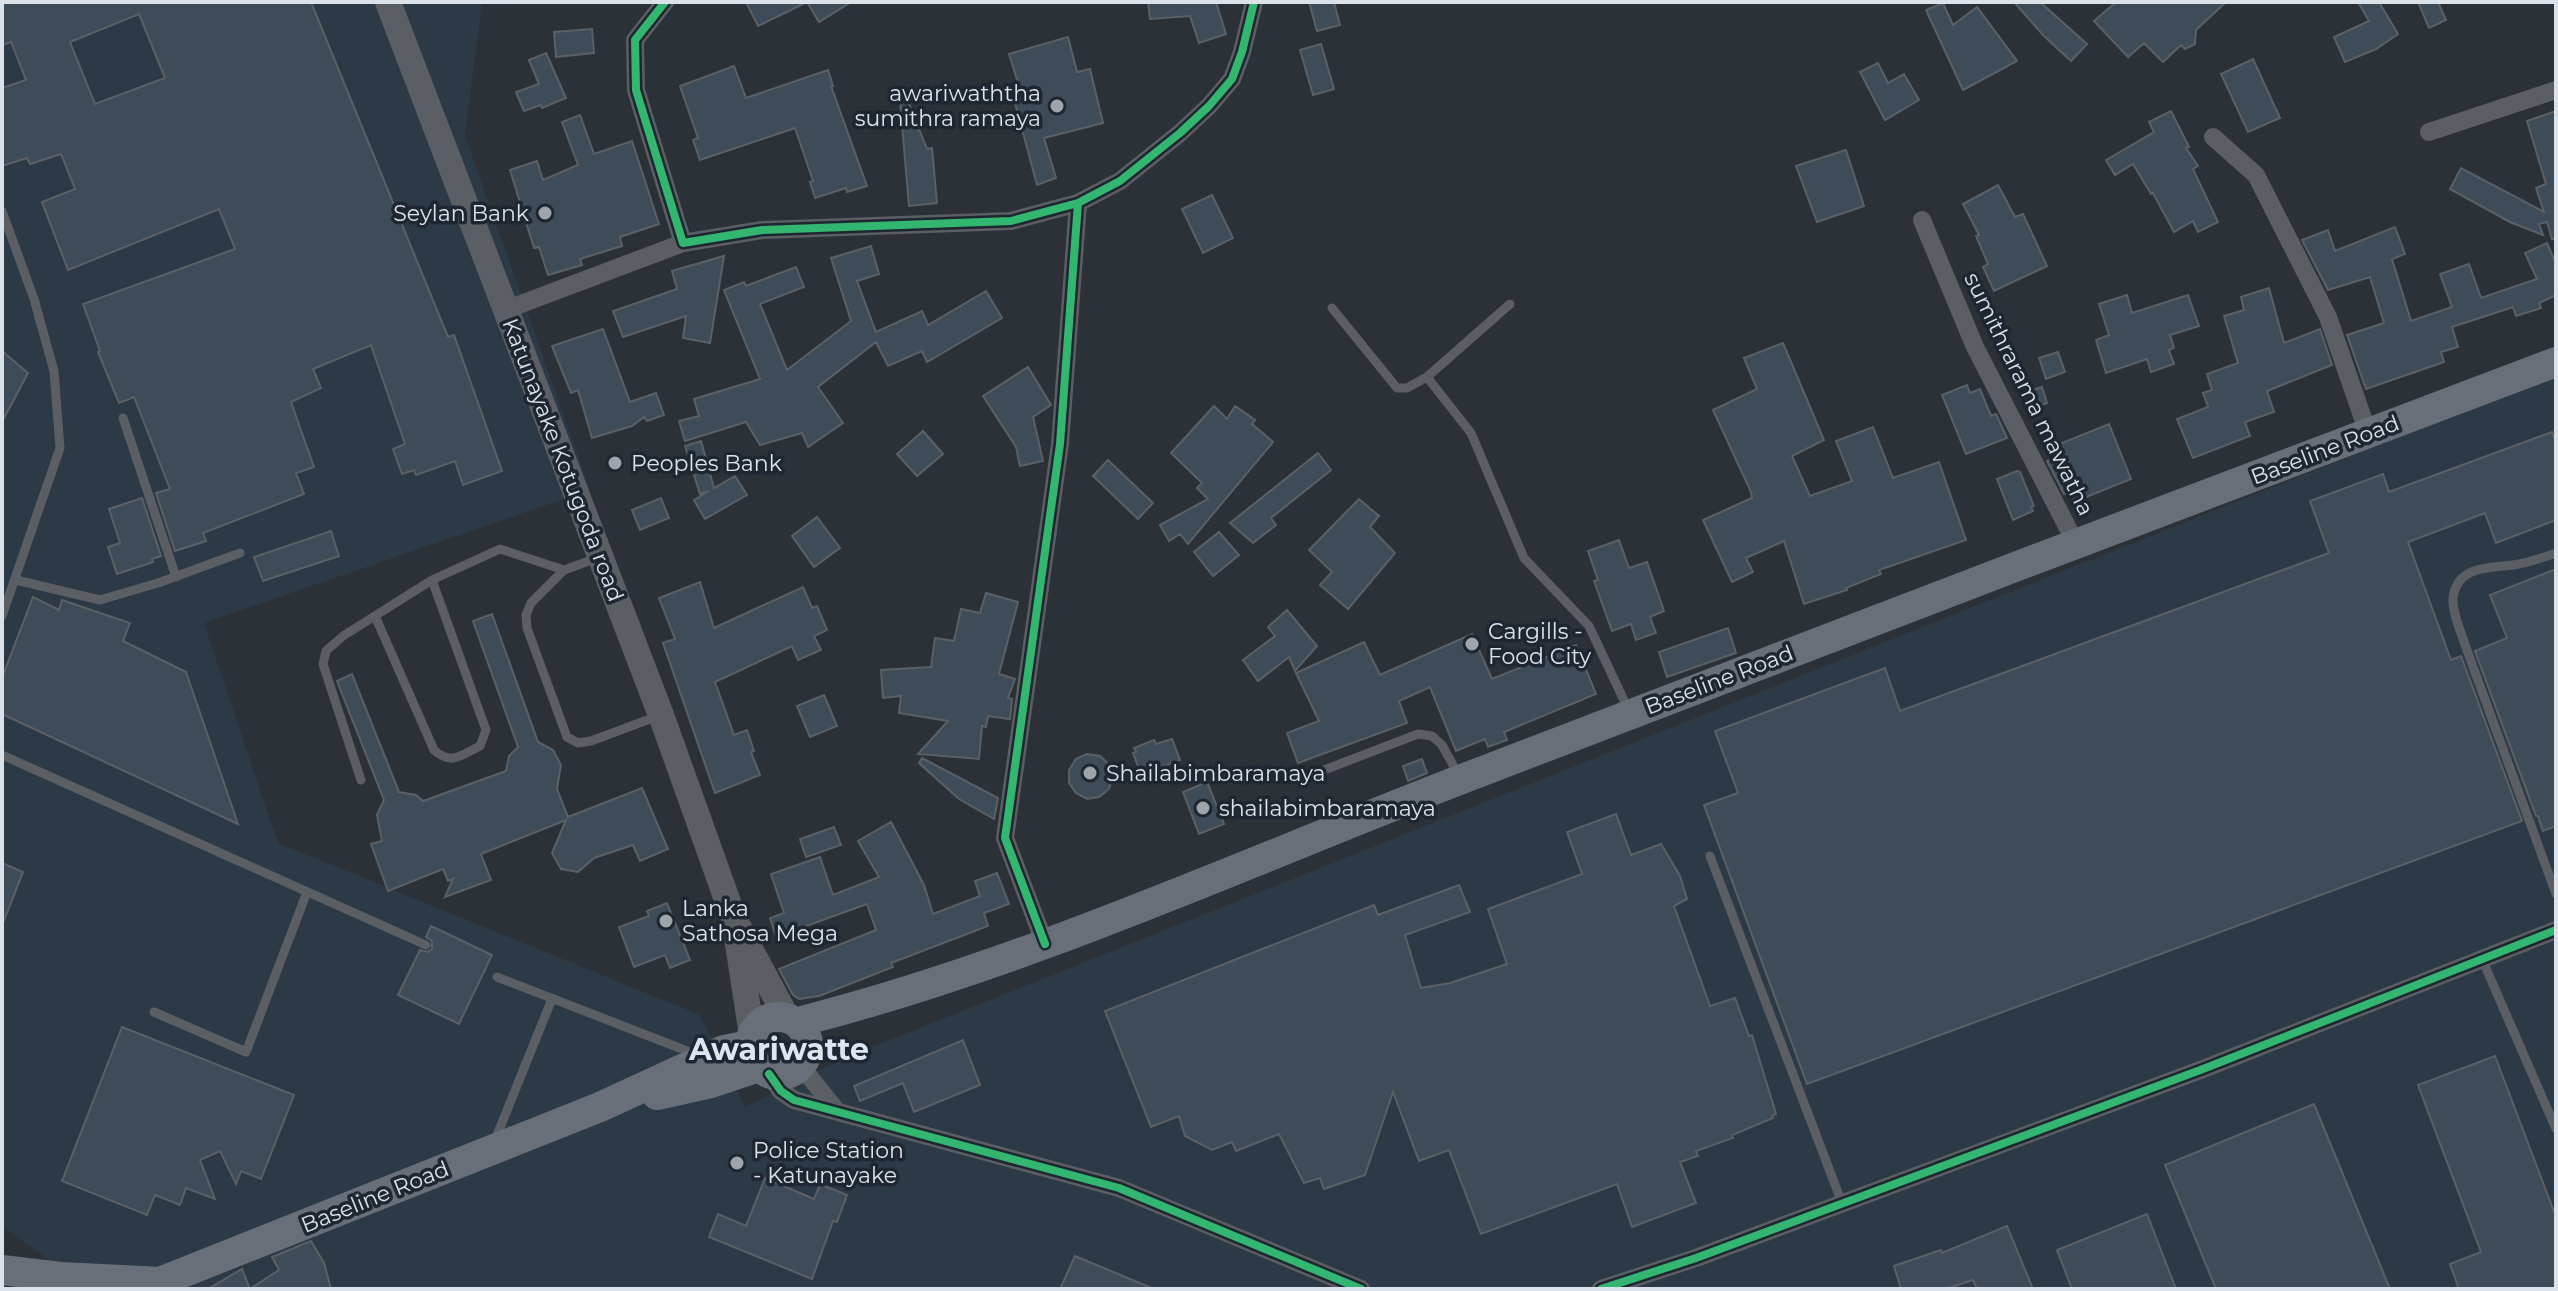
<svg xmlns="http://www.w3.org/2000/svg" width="2558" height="1291" font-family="Montserrat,sans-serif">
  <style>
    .built { fill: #2c3947 }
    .building { fill: #3e4b59; stroke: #5b6065; stroke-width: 2; fill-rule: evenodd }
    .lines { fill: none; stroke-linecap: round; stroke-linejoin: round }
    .lane { stroke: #5b5f64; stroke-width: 9 }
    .street { stroke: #5b5f64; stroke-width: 18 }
    .secondary { stroke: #5b5f64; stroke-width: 26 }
    .primary { stroke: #686f78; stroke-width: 30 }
    .cycleway-casing { stroke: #1e2731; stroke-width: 13 }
    .cycleway { stroke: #33b770; stroke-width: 8 }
    .poi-dot { fill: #9ea4ab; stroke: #1e2731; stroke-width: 3 }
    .labels { text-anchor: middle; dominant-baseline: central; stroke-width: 7; stroke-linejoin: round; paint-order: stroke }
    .poi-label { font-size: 22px; fill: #dce2e9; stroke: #1e2731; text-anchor: start }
    .street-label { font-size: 22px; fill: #dce2e9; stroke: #1e2731 }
    .district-label { font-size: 30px; font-weight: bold; fill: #dae6f4; stroke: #1e2731 }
  </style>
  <rect width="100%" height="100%" fill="#2c3137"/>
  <path class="built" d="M2 2H482L465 136 590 490 204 623 278 843 700 1015 745 1107 842 1059 2556 374V1289H88L12 1233 2 1229Z"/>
  <path class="building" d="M2 2H311L448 337 454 335 502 471 463 485 455 461 416 475 414 470 402 474 393 449 405 444 371 345 313 369 321 388 291 402 314 467 296 473 304 494 203 533 206 541 175 551 156 493 170 489 134 397 119 403 98 352 100 351 83 304 235 249 219 209 68 270 42 202 75 189 61 154 30 164 27 158 2 166V88L26 80 11 42 2 45ZM139 14 165 78 95 104 70 42Z
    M746 2H851L819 22 807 2 758 26Z
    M1148 2H1216L1226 34 1199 43 1190 16 1150 19Z
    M1309 2H1334L1340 25 1317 31Z
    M2014 2H2040L2087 44 2071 61 2044 36Z
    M2116 2H2226L2196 30 2195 44 2185 49 2181 45 2163 62 2144 43 2128 57 2094 21Z
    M2358 2H2379L2398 34 2376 49 2345 62 2334 37 2369 21Z
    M2418 2H2438L2446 20 2429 28Z
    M1943 3 1953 25 1977 7 2017 61 1963 90 1926 10Z
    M592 29 594 53 556 57 554 32Z
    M1068 37 1077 72 1090 69 1103 123 1044 138 1056 178 1037 185 1011 88 1019 86 1009 54Z
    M1321 44 1334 89 1313 95 1300 50Z
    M546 53 566 98 542 108 541 105 524 111 516 92 539 84 529 60Z
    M2253 59 2280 118 2248 132 2221 74Z
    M1878 63 1888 83 1904 74 1919 100 1885 120 1860 72Z
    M734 66 746 98 828 70 833 86H831L867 186 847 192 846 188 815 198 810 182 813 181 795 128 700 160 693 140 698 138 680 86Z
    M903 88 927 149 932 148 937 203 909 206 899 89Z
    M2171 111 2189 147 2186 148 2198 166 2193 169 2218 222 2198 232 2193 221 2174 232 2153 193 2151 194 2133 164 2115 175 2106 160 2154 132 2149 122Z
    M2556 111V239H2552L2547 222 2539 224 2543 235 2510 222 2450 189 2461 168 2544 212 2536 188 2546 184 2527 121Z
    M580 115 594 154 632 141 659 224 620 237 622 246 580 259 582 265 548 275 539 247 534 248 510 170 537 161 543 180 578 165 562 122Z
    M1846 150 1864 206 1817 222 1796 166Z
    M1998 185 2015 217 2023 214 2047 266 1994 291 1983 267 1988 264 1976 236 1979 235 1963 204Z
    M1212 195 1233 238 1203 253 1182 209Z
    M2395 227 2405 254 2392 259 2411 321 2452 307 2440 274 2469 264 2481 298 2537 279 2525 253 2547 243 2556 264V295L2539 303 2541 308 2516 316 2513 307 2452 327 2458 347 2441 352 2444 362 2366 389 2347 335 2384 323 2370 277 2328 290 2302 240 2328 230 2335 251Z
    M871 246 879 274 857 281 876 332 922 311 928 325 986 291 1002 318 927 362 922 351 888 366 876 342 818 387 843 423 808 447 802 433 760 445 746 422 685 441 679 421 699 416 694 399 760 379 724 290 744 282 746 286 796 267 804 287 760 304 787 370 851 321 831 258Z
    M724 256 710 343 683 338 686 316 623 337 613 311 677 289 672 271Z
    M2269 288 2284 343 2320 329 2332 365 2267 391 2274 412 2245 422 2250 436 2193 458 2177 419 2208 407 2203 393 2212 390 2207 374 2238 363 2224 316 2244 310 2241 297Z
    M2127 295 2132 313 2188 295 2199 326 2170 335 2174 348 2169 350 2174 364 2151 372 2147 359 2106 373 2096 340 2109 335 2099 304Z
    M603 329 630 402 656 393 664 415 647 421 644 417 632 426 592 438 578 390 571 393 552 346Z
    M1783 343 1824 440 1792 456 1810 496 1852 481 1836 441 1873 427 1893 478 1939 462 1966 540 1879 570 1881 574 1846 588 1847 590 1804 604 1784 541 1746 558 1753 572 1732 582 1703 520 1752 498 1751 492 1713 410 1757 389 1744 358Z
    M2 351 28 373 2 422Z
    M2058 352 2065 372 2046 379 2039 358Z
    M1028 367 1051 405 1033 417 1043 461 1020 466 1016 447 983 396Z
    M1967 385 1970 393 1980 389 1991 416 1996 414 2007 438 1966 454 1942 395Z
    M2042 387 2047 403 2029 409 2023 393Z
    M1214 406 1227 419 1235 406 1255 420 1252 424 1273 442 1188 544 1180 534 1169 541 1160 525 1208 499 1197 488 1202 483 1171 453Z
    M2109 424 2131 479 2074 502 2070 492 2064 494 2047 461 2056 457 2052 447Z
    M923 431 943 454 917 476 897 454Z
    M2552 432 2556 442V520L2496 543 2485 513 2408 542 2451 660 2461 656 2522 821 1807 1084 1704 805 1738 793 1715 731 1885 668 1900 711 2329 553 2310 501 2383 474 2389 492Z
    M701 441 714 488 735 476 747 495 705 519 694 500 709 491 700 494 685 446Z
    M1318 453 1331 470 1271 518 1276 525 1253 543 1230 523Z
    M1108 460 1153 503 1138 519 1093 476Z
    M2017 471 2020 472 2034 506 2031 507 2033 511 2013 520 1997 479Z
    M142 498 161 556 152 559 153 562 117 574 108 547 120 543 109 509Z
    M661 498 669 518 640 530 632 510Z
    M1359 499 1379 516 1370 527 1395 553 1348 609 1320 585 1332 572 1309 550Z
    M817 517 840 548 814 567 792 536Z
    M331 531 339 556 263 581 254 557Z
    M1219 532 1239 555 1213 576 1194 552Z
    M1619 540 1629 568 1647 562 1664 611 1650 617 1656 633 1636 640 1631 624 1612 631 1594 581 1598 580 1588 551Z
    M2556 569V826L2543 831 2538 816H2536L2475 651 2507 638 2490 595Z
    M700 582 714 628 803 587 812 608 817 606 827 630 814 636 821 650 798 660 792 646 715 682 734 735 747 730 754 751 751 752 760 775 715 793 663 643 675 639 659 598Z
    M986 593 1018 602 999 674 1015 679 1008 698 1012 699 1010 719 988 716 986 727 982 726 979 759 918 754 948 721 899 713 901 696 883 698 881 670 931 667 935 638 954 641 961 609 980 613Z
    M33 597 59 610 62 600 130 623 123 641 186 672 238 824 2 714V678Z
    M1287 610 1317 646 1295 671 1289 657 1258 681 1243 660 1275 636 1268 627Z
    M492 614 538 742 553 750 561 765 557 789 568 817 642 788 668 849 640 861 633 845 594 858 578 872 561 869 552 853 566 820 481 854 491 880 445 897 453 879 448 881 443 869 388 891 371 844 382 841 377 815 384 800 337 681 352 674 399 792 416 795 423 801 506 771 509 756 518 747 473 621Z
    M1728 628 1736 653 1667 677 1659 652Z
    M1472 634 1492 679 1576 645 1596 694 1504 732 1507 740 1488 747 1485 739 1456 751 1430 687 1399 701 1407 723 1298 763 1287 733 1319 721 1296 673 1364 642 1380 675Z
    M824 695 837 726 810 737 797 706Z
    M1172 739 1180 760 1141 774 1133 753 1136 752 1134 748 1154 740 1156 744Z
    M1087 754 1100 756 1115 770 1109 789 1099 797 1087 799 1076 793 1069 783V770L1076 759Z
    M922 758 998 798 994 819 959 799 919 763Z
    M1422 759 1427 773 1408 781 1403 766Z
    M1207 782 1224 824 1199 834 1183 792Z
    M1616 814 1631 855 1661 844 1680 876 1687 899 1674 906 1710 1006 1735 998 1749 1036 1752 1035 1776 1114 1772 1116 1773 1118 1732 1135 1733 1138 1696 1151 1698 1156 1680 1162 1696 1203 1632 1227 1617 1184 1481 1234 1449 1150 1419 1161 1393 1092 1365 1175 1324 1189 1320 1178 1304 1183 1279 1134 1236 1151 1232 1142 1212 1150 1185 1136 1179 1116 1151 1127 1105 1011 1374 905 1378 915 1459 885 1470 912 1405 935 1421 988 1450 983 1507 964 1488 909 1582 874 1567 832Z
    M891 822 924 885 933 914 980 896 975 881 997 873 1009 904 984 913 988 926 891 963 893 967 819 996 799 999 793 995 779 969 876 930 867 904 776 937 770 918 784 913 771 874 820 857 833 895 879 877 858 841Z
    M834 827 841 845 806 857 800 839Z
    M2 863 23 872 3 923H2Z
    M667 903 690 960 670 968 665 955 634 967 619 927 649 916 647 911Z
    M431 926 492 955 459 1024 398 995 420 950 428 952 432 949V941L426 937Z
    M122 1027 294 1095 261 1179 241 1171 236 1184 220 1151 200 1160 215 1199 186 1188 180 1205 155 1195 147 1215 62 1181Z
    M963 1040 980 1085 914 1112 903 1083 860 1101 854 1086Z
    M2495 1056 2556 1217V1289H2459L2450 1264 2481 1252 2418 1085Z
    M2314 1104 2390 1289H2216L2165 1165Z
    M765 1178 814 1199 820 1184 847 1195 837 1222 833 1221 812 1279 709 1237 718 1214 746 1226Z
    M2147 1214 2176 1289H2072L2057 1250Z
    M2007 1226 2033 1289H1977L1973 1280 1946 1289H1901L1894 1266 1941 1250 1942 1253Z
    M311 1241 324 1263 331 1289H208L242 1269 250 1289 279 1270 272 1257Z
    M1075 1256 1154 1289H1060Z"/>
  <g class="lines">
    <path class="lane" d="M2 211 34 299 54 371 60 448 2 616
      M1510 304 1427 377 1471 433 1524 558 1589 626 1629 711
      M1332 308 1397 388H1407L1427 377
      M123 418 176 577
      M2556 553C2542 558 2528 563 2513 565 2488 568 2457 566 2453 598 2452 612 2460 629 2464 642L2556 894
      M597 558 564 570 531 603 526 615 527 628 567 737 578 743 591 741 658 716
      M16 580 100 600 158 583 240 553
      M375 616 434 750C452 766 461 755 480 746L486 730 432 580
      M2 755 426 945
      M1311 775 1418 734 1432 736 1442 745 1459 776
      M361 780 323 664 326 651 343 636 432 580 500 549 564 570
      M1710 856 1842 1203
      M2482 959 2556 1129
      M497 977 695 1054
      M154 1012 246 1052 307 892
      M495 1140 552 999"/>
    <path class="street" d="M665 2 635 40 636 90 683 243 762 230 1011 221 1078 203 1120 181 1180 133 1209 106 1232 79 1242 52 1254 2
      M2429 132 2556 90
      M2213 137 2256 175 2328 317 2368 433
      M1922 220 1975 347 2076 544
      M505 310 683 243
      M1045 944 1005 838 1060 444 1078 203
      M801 1066 836 1110
      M769 1074 781 1091 794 1100 1119 1188 1361 1289
      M1601 1289 1696 1258 2203 1069 2556 930"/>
    <path class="secondary" d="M388 2 661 715 734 919 787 1018
      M737 938 752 1035"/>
    <path class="primary" d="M750 1046a29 29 0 1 1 58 0a29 29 0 1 1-58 0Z
      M798 1022C1026 964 1242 864 1462 779 1826 637 2191 501 2556 362
      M657 1095 711 1083 759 1067
      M2 1270 61 1277 162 1282
      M142 1289 600 1107 724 1050 750 1045"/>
    <g class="cycleway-casing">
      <path id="cycleway" d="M665 2 635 40 636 90 683 243 762 230 1011 221 1078 203 1120 181 1180 133 1209 106 1232 79 1242 52 1254 2
        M1045 944 1005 838 1060 444 1078 203
        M769 1074 781 1091 794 1100 1119 1188 1361 1289
        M1601 1289 1696 1258 2203 1069 2556 930"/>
    </g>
    <use href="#cycleway" class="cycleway"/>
  </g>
  <g class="poi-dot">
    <circle cx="1057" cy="106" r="8"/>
    <circle cx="545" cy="213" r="8"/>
    <circle cx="615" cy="463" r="8"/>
    <circle cx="1472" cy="644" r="8"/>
    <circle cx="1090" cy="773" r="8"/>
    <circle cx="1203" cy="808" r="8"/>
    <circle cx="666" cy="921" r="8"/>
    <circle cx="737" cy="1163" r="8"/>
  </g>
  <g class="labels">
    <g class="poi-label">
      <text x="1041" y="93" text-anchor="end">awariwaththa<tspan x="1041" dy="25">sumithra ramaya</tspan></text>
      <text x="529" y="213" text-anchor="end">Seylan Bank</text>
      <text x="631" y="463">Peoples Bank</text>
      <text x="1488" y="631">Cargills -<tspan x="1488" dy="25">Food City</tspan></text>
      <text x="1106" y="773">Shailabimbaramaya</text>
      <text x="1219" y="808">shailabimbaramaya</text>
      <text x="682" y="908">Lanka<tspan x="682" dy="25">Sathosa Mega</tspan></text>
      <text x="753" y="1150">Police Station<tspan x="753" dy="25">- Katunayake</tspan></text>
    </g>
    <g class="street-label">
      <text transform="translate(2029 394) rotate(64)">sumithrarama mawatha</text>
      <text transform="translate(2325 450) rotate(-21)">Baseline Road</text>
      <text transform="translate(563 460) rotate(69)">Katunayake Kotugoda road</text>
      <text transform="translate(1719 680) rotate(-21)">Baseline Road</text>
      <text transform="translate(375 1197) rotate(-22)">Baseline Road</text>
    </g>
    <g class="district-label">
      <text x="779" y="1049">Awariwatte</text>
    </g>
  </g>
  <rect width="2558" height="1291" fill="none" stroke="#dce2e9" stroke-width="8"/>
</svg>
